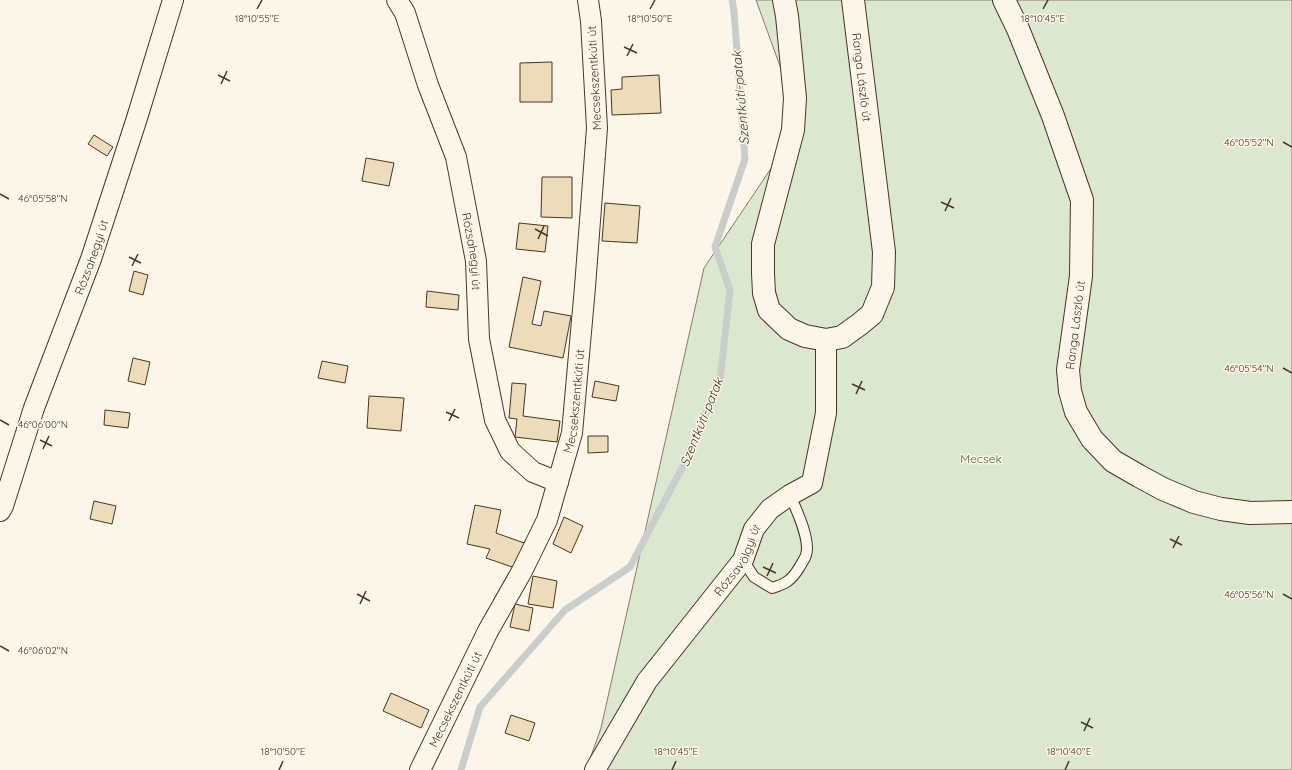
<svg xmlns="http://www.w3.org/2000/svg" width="1292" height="770" font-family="Quicksand,sans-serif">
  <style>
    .green { fill: #dce7d0; stroke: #887966 }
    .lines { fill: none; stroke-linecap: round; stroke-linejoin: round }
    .stream { stroke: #c9cecd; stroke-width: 7 }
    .building { fill: #ecdcbc; stroke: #4a3520 }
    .lane-casing { stroke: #4a3520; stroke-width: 12 }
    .street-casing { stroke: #4a3520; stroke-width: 22 }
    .secondary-casing { stroke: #4a3520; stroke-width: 24 }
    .lane { stroke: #fbf6e9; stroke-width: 10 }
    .street { stroke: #fbf6e9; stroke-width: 20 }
    .secondary { stroke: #fbf6e9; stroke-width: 22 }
    .ticks { fill: none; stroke: #4a3520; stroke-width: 1.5 }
    .labels { text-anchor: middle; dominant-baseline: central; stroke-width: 3; stroke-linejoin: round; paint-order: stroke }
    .street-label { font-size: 12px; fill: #4a3520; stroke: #fbf6e9 }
    .park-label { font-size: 12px; fill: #436837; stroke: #fbf6e9 }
    .water-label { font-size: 13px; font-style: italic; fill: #4a3520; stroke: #fbf6e9 }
    .ticks-label { font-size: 10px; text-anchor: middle; fill: #4a3520; stroke: #fbf6e9; stroke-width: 3; stroke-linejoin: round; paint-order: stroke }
  </style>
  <rect width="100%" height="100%" fill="#fbf6e9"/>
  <path class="green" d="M756 0H1292V770H586L601 728 704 268 801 124Z"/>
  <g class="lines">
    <path class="stream" d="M461 770 480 707 565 610 630 567 682 468 720 381 730 290 715 247 745 159 734 11 732 0"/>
  </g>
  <path class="building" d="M552 62V102H520V63Z
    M659 75 661 113 612 115 611 90 622 89V77Z
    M94 135 113 147 107 156 88 144Z
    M366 158 394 163 389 186 362 181Z
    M542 177H572V218L541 217Z
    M605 203 640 206 637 243 602 241Z
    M519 223 548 226 545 252 516 249Z
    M134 271 148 275 143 295 129 291Z
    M523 277 541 281 532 324 541 326 544 311 571 316 563 358 509 347Z
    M427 291 459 295 458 310 426 307Z
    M133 358 150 362 145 385 128 381Z
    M322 361 348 366 345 383 318 378Z
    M595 381 619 386 616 401 592 397Z
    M512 383 526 384 523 416 560 421 557 442 515 437 517 419 509 418Z
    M369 396 404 398 401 431 367 428Z
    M105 410 130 413 128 428 104 425Z
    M588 436H608V452L588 453Z
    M94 501 116 506 112 524 90 519Z
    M475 505 501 510 496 533 527 544 518 569 486 558 490 549 467 544Z
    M564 517 583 526 571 553 553 544Z
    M533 576 557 581 553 608 528 604Z
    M515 604 533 608 529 631 510 627Z
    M391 693 429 710 421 728 383 711Z
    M511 715 535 723 529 741 505 733Z"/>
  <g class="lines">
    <g class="lane-casing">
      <path id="lane" d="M743 560 754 577 772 588C785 584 791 581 799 568 801 564 805 559 806 555 811 540 796 509 790 495"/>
    </g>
    <g class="street-casing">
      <g id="street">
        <path id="s1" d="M397 0 405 13 428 85 456 157 476 261 479 339 495 420 510 451 533 472 558 482"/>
        <path id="s2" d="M0 511 3 506 34 408 91 259 137 118 173 0"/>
        <path id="s3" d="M420 770 488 631 522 571 547 520 572 433 585 287 597 128 591 21 588 0"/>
        <path id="s4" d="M595 770 647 681 743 560 754 529 770 509 790 495 812 483 826 413V340"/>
      </g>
    </g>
    <g class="secondary-casing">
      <path id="secondary" d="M784 0 787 16 795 98 793 130 763 244V273L764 293 769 310 789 329 805 336 826 340 842 337 860 324 872 314 883 287 884 252 853 0
        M1004 0 1018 29 1053 116 1082 200 1081 276 1068 370 1070 391 1076 412 1092 439 1113 461 1139 476 1163 489 1194 502 1221 509 1250 513 1292 512"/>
    </g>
    <use href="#lane" class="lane"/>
    <use href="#street" class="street"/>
    <use href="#secondary" class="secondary"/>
  </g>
  <path class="ticks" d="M257 9 262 0M650 9 655 0M1043 9 1048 0M624 47 637 53M627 56 633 44M218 75 230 81M221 84 227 71M1283 142 1292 147M0 194 9 199M941 202 954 208M945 211 951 198M535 229 548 236M538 239 544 226M129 257 141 263M132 266 138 254M1283 368 1292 373M852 384 865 390M856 394 862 381M446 412 459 418M0 420 9 425M449 421 455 409M40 440 52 446M43 449 49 436M1170 539 1182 545M1173 548 1179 536M763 567 776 573M767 576 773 563M357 594 370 601M1283 594 1292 599M360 604 366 591M0 646 9 651M1081 722 1093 728M1084 731 1090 718M279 770 283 761M672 770 676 761M1065 770 1069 761"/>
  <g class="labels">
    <g class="street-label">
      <text transform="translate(862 77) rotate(83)">Ranga László út</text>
      <text transform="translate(594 78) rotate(-93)">Mecsekszentkúti út</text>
      <text stroke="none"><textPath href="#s1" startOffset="264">Rózsahegyi út</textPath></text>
      <text stroke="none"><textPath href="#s2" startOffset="270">Rózsahegyi út</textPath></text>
      <text transform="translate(1075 325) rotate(-83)">Ranga László út</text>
      <text stroke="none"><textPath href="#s3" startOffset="403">Mecsekszentkúti út</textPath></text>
      <text stroke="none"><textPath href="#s4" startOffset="255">Rózsavölgyi út</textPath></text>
      <text stroke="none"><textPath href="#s3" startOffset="79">Mecsekszentkúti út</textPath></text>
    </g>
    <g class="park-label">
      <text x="981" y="458">Mecsek</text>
    </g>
    <g class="water-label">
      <text transform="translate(740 98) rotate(-95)">Szentkúti-patak</text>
      <text transform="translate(701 422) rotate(-68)">Szentkúti-patak</text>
    </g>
  </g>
  <g class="ticks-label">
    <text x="257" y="22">18°10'55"E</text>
    <text x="650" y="22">18°10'50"E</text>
    <text x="1043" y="22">18°10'45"E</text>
    <text x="1249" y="146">46°05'52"N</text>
    <text x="43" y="202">46°05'58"N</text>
    <text x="1249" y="372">46°05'54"N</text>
    <text x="43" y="428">46°06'00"N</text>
    <text x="1249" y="598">46°05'56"N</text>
    <text x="43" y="654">46°06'02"N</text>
    <text x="283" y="755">18°10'50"E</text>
    <text x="676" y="755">18°10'45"E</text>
    <text x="1069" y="755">18°10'40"E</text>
  </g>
</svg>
